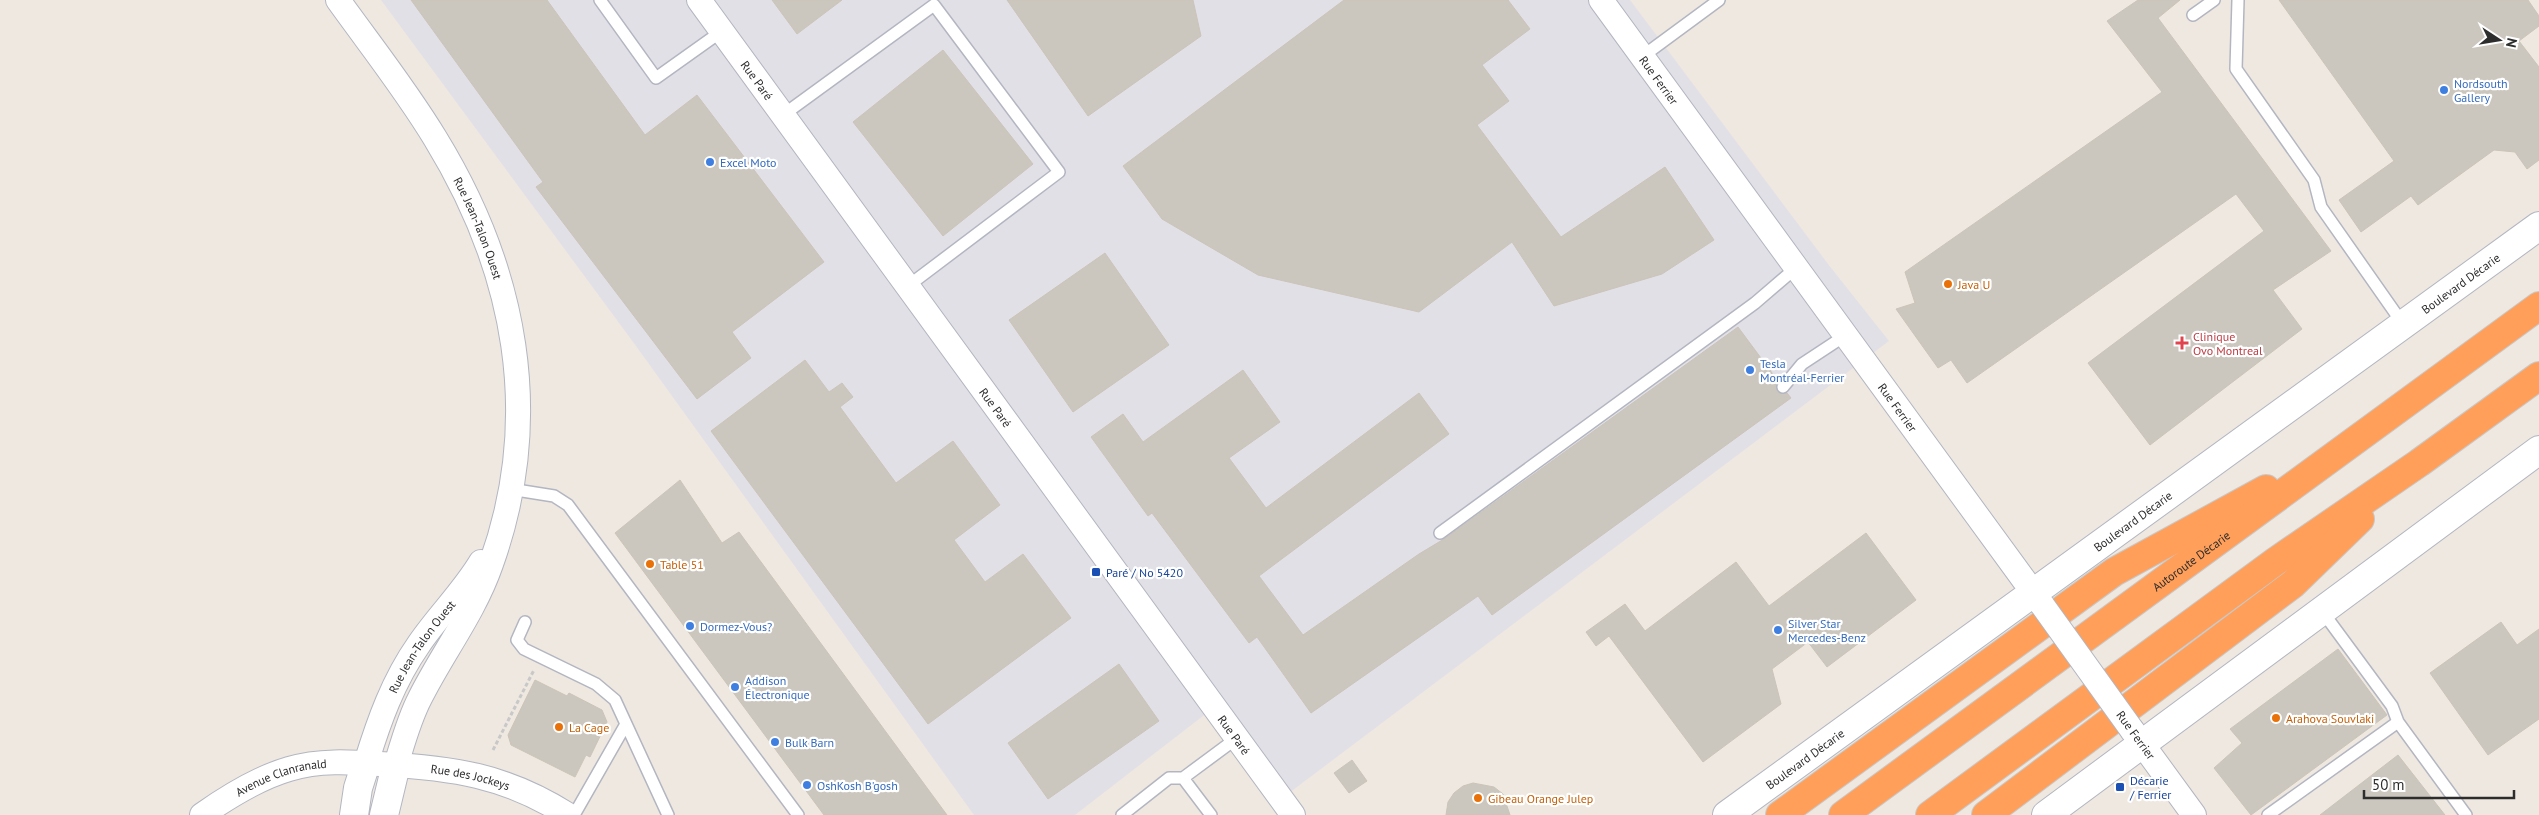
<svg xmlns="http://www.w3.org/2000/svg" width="2539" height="815" font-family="'PT Sans',sans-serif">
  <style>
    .industrial { fill: #e2e0e7 }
    .building { fill: #cbc6be; stroke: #cbc4b9 }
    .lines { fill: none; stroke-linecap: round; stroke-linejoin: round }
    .service-casing { stroke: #b3b6c1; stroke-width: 14 }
    .minor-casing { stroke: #b3b6c1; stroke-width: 26 }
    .tertiary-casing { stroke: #b3b6c1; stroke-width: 30 }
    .secondary-casing { stroke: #b3b6c1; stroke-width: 30 }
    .motorway-casing { stroke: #c8c8c8; stroke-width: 30 }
    .path { stroke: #c8c8c8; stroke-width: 3; stroke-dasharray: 4 2.5; stroke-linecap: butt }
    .service { stroke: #fff; stroke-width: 11 }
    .minor { stroke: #fff; stroke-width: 24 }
    .tertiary { stroke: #fff; stroke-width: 28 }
    .secondary { stroke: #fff; stroke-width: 28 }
    .motorway { stroke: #ff9f5a; stroke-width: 28 }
    .minor-bridge-casing { stroke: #b3b6c1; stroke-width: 26; stroke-linecap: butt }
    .minor-bridge { stroke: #fff; stroke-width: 24 }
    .shop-dot { fill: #3f7fe0; stroke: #fff; stroke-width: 2 }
    .food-dot { fill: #e8710a; stroke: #fff; stroke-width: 2 }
    .health-dot { fill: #e0444e; stroke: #fff; stroke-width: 2 }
    .transit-dot { fill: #1a4fb4; stroke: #fff; stroke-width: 2 }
    .labels { text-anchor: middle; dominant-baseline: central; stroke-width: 4.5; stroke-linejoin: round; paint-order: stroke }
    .street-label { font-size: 12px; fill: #2d2d2d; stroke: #fff }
    .shop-label { font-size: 12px; fill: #366cbe; stroke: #fff; text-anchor: start }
    .food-label { font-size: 12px; fill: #c56008; stroke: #fff; text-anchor: start }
    .health-label { font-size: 12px; fill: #be3a42; stroke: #fff; text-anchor: start }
    .transit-label { font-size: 12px; fill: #164399; stroke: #fff; text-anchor: start }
  </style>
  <rect width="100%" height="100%" fill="#efe8e0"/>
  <path class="industrial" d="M381 0H1630L1828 264 1889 341 1289 793 1221 702 1075 815H974L636 346Z"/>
  <path class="building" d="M411 0H547L645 135 697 95 824 262 732 332 751 358 697 399 536 187 543 182Z
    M772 0H842L797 34Z
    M1007 0H1193L1201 36 1088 116Z
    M1344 0H1508L1530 29 1482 65 1509 101 1477 125 1561 237 1665 167 1714 240 1662 274 1554 306 1512 242 1419 312 1258 275 1162 219 1123 166Z
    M2138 0H2180L2158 18 2331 251 2273 290 2302 329 2150 445 2088 363 2264 231 2236 194 1967 383 1951 360 1938 368 1896 309 1915 303 1905 272 2162 92 2107 21Z
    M2279 0H2528L2539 16V26L2519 41 2539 67V160L2527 169 2515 152 2494 150 2418 205 2411 196 2361 232 2339 200 2394 161Z
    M943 50 1033 164 943 236 853 122Z
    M1105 253 1169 345 1073 412 1009 320Z
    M1738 327 1778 381 1776 386 1778 392 1787 393 1791 398 1492 615 1478 596 1311 713 1257 637 1249 643 1152 513 1148 516 1091 437 1123 414 1143 442 1243 370 1280 422 1229 458 1266 508 1419 393 1449 434 1259 576 1303 635 1419 554 1444 539Z
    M805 360 829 392 842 383 853 397 840 407 896 483 953 441 1000 505 954 540 985 582 1023 554 1071 618 928 724 711 431Z
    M680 480 722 543 739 532 947 815H824L615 533Z
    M1866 533 1916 600 1827 667 1808 642 1772 669 1781 704 1703 762 1609 636 1596 646 1586 632 1625 604 1645 631 1736 562 1769 606Z
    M2501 622 2517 645 2539 629V719L2488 755 2430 673Z
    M2338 649 2387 715 2251 815 2214 768 2242 743 2230 729Z
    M1119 664 1159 721 1048 799 1008 743Z
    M535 680 567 696 569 693 602 710 607 722 590 757 586 755 575 777 511 745 508 735Z
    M2398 755 2445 815H2320Z
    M1352 760 1367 781 1349 793 1334 773Z
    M1473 783 1494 787 1503 794 1510 815H1446L1448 802 1454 793 1463 786Z"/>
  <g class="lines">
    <g class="service-casing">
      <path id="service" d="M600 0 656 78 722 31
        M2238 0 2236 69 2314 180 2321 207 2403 324
        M2193 15 2214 0
        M1643 56 1719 0
        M783 115 934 5 1059 172 908 286
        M1783 387 1802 364 1846 335
        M510 489 554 496 568 505 798 815
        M1440 533 1755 303 1797 267
        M2322 611 2392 706 2398 722 2466 815
        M525 622 517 640 524 649 596 684 615 700 668 815
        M574 815 626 724
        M1122 815 1169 778H1183
        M1211 815 1183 778 1237 738
        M2268 815 2398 722"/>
    </g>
    <g class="minor-casing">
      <g id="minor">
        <path id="s1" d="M338 0C371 46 406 90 435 138 516 270 544 416 491 564 474 613 443 652 420 698 409 719 403 742 396 765"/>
        <path id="s2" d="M699 0 1293 815"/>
        <path id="s3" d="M1601 0 2043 606"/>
        <path d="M2132 730 2194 815"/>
        <path id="s4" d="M366 763C379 721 393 681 419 644 438 616 463 592 481 562"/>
        <path id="s5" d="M202 815C229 796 258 778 289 769 319 760 350 762 380 764 453 768 505 775 568 815"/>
      </g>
    </g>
    <g class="tertiary-casing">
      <path id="tertiary" d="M354 815 358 788 366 763
        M384 815 396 765"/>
    </g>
    <g class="secondary-casing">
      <g id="secondary">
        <path id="s6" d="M1727 815 2539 226"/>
        <path d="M2046 815 2539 450"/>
      </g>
    </g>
    <g class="motorway-casing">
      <g id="motorway">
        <path d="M1780 815 2114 572 2266 489"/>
        <path id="s7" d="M1843 815 2539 306"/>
        <path d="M1930 815 2276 561 2419 463 2539 376"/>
        <path d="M1986 815 2293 584 2360 519"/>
      </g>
    </g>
    <path class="path" d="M493 750 534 670"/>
    <use href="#service" class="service"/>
    <use href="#minor" class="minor"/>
    <use href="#tertiary" class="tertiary"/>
    <use href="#secondary" class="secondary"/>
    <use href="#motorway" class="motorway"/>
    <g class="minor-bridge-casing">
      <path id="minor-bridge" d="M2043 606 2132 730"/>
    </g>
    <use href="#minor-bridge" class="minor-bridge"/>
  </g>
  <g class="shop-dot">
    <circle cx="2444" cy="90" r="5"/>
    <circle cx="710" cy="162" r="5"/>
    <circle cx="1750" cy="370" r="5"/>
    <circle cx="690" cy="626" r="5"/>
    <circle cx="1778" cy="630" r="5"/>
    <circle cx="735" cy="687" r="5"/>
    <circle cx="775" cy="742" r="5"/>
    <circle cx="807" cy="785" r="5"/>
  </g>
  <g class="food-dot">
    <circle cx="1948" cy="284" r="5"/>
    <circle cx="650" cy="564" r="5"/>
    <circle cx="2276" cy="718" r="5"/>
    <circle cx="559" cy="727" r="5"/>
    <circle cx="1478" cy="798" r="5"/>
  </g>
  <path class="health-dot" d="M2179.5 335.5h5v5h5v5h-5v5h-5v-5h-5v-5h5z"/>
  <g class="transit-dot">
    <rect x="1091" y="567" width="10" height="10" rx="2.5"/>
    <rect x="2115" y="782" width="10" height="10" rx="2.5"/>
  </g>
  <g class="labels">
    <g class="street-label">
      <text stroke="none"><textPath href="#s3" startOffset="99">Rue Ferrier</textPath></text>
      <text stroke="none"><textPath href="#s2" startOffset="99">Rue Paré</textPath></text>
      <text stroke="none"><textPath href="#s1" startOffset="269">Rue Jean-Talon Ouest</textPath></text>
      <text stroke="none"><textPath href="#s6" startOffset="906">Boulevard Décarie</textPath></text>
      <text stroke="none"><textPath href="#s3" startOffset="504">Rue Ferrier</textPath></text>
      <text stroke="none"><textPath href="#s2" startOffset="504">Rue Paré</textPath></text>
      <text stroke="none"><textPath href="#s6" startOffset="501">Boulevard Décarie</textPath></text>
      <text stroke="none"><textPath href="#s7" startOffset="431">Autoroute Décarie</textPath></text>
      <text stroke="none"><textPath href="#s4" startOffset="130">Rue Jean-Talon Ouest</textPath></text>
      <text stroke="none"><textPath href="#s2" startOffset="909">Rue Paré</textPath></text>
      <text transform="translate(2136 735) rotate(54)">Rue Ferrier</text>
      <text stroke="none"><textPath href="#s6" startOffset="96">Boulevard Décarie</textPath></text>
      <text stroke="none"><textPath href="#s5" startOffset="282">Rue des Jockeys</textPath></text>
      <text stroke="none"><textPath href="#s5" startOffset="89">Avenue Clanranald</textPath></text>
    </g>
    <g class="shop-label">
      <text x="2454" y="83">Nordsouth<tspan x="2454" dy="14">Gallery</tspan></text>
      <text x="720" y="162">Excel Moto</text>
      <text x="1760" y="363">Tesla<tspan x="1760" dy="14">Montréal-Ferrier</tspan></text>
      <text x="1788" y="623">Silver Star<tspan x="1788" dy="14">Mercedes-Benz</tspan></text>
      <text x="700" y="626">Dormez-Vous?</text>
      <text x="745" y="680">Addison<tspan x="745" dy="14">Électronique</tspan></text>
      <text x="785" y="742">Bulk Barn</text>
      <text x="817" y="785">OshKosh B'gosh</text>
    </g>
    <g class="food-label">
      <text x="1958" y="284">Java U</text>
      <text x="660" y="564">Table 51</text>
      <text x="2286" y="718">Arahova Souvlaki</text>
      <text x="569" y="727">La Cage</text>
      <text x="1488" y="798">Gibeau Orange Julep</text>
    </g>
    <g class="health-label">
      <text x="2193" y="336">Clinique<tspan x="2193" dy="14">Ovo Montreal</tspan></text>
    </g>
    <g class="transit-label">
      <text x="1106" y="572">Paré / No 5420</text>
      <text x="2130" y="780">Décarie<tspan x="2130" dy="14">/ Ferrier</tspan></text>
    </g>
  </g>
  <g transform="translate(2499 40) rotate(102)" stroke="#ffffff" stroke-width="4" paint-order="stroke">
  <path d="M0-4L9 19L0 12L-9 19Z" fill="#2d2d2d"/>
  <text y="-8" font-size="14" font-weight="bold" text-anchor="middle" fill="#2d2d2d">N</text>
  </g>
  <path d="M2364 790v8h150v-8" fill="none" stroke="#2d2d2d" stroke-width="2.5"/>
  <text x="2372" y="790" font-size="15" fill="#2d2d2d" stroke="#ffffff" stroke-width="4" paint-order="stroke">50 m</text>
</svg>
